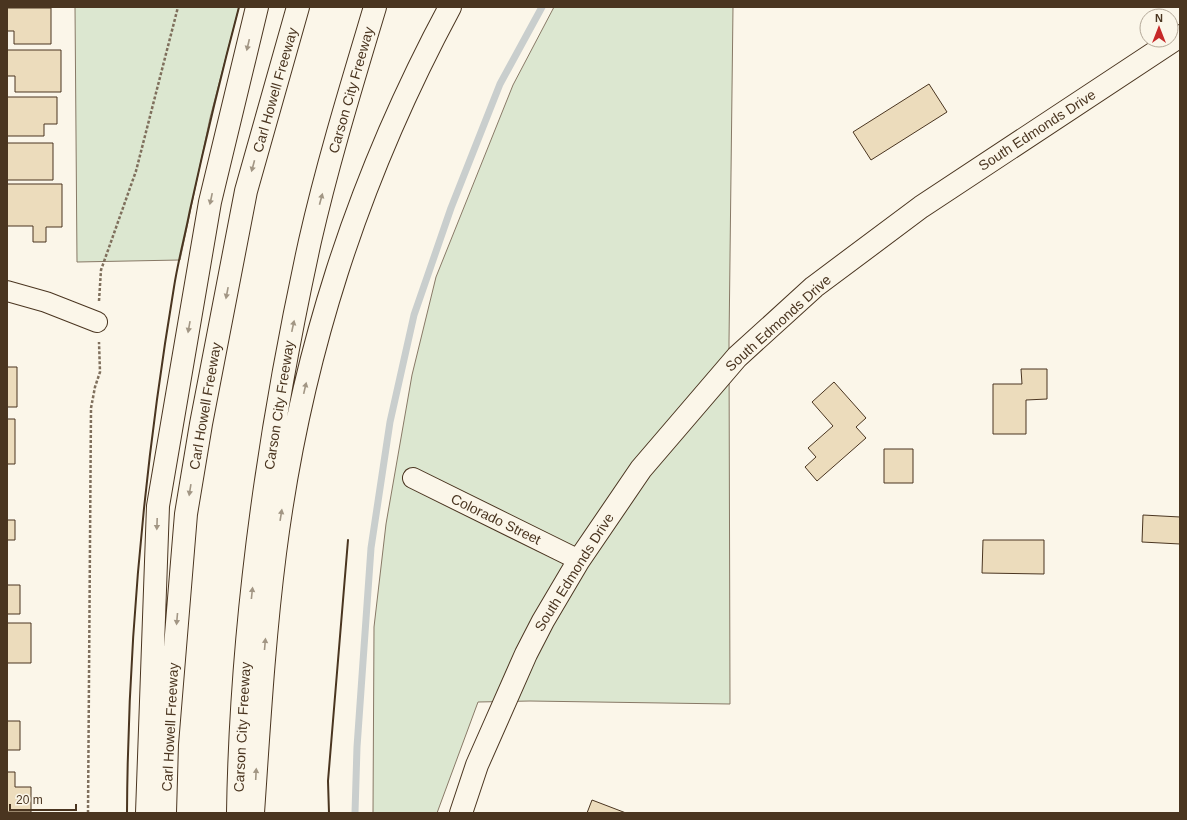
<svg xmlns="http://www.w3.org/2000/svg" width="1187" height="820" font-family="Helvetica,sans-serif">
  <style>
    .grass { fill: #dce7d0; stroke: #887966 }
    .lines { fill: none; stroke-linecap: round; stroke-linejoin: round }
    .stream { stroke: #c9cecd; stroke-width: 7 }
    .building { fill: #ecdcbc; stroke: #4a3520 }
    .street-casing { stroke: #4a3520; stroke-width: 22 }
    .secondary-casing { stroke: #4a3520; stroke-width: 24 }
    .highway-casing { stroke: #4a3520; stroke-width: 24 }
    .path { stroke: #7f6f5c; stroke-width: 2.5; stroke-dasharray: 3 2; stroke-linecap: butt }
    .street { stroke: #fbf6e9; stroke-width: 20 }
    .secondary { stroke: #fbf6e9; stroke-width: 22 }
    .highway { stroke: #fbf6e9; stroke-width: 22 }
    .wall { stroke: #4a3520; stroke-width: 2 }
    .oneway { fill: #a29684 }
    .labels { text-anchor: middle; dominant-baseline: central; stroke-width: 3; stroke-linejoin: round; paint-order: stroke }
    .street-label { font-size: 14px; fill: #4a3520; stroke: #fbf6e9 }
  </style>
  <rect width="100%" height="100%" fill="#fbf6e9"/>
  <path class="grass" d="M75 7H239L210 118 180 260 77 262Z
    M554 7H733L729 342 730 704 530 701 478 702 437 813H373L374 627 386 524 412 375 436 277 513 85Z"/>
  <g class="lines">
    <path class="stream" d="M355 813 357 747 371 548 390 422 414 315 451 208 500 84 542 7"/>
  </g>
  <path class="building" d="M7 8H51V44H14V31H7Z
    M7 50H61V92H15V76H7Z
    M929 84 947 112 871 160 853 132Z
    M7 97H57V124H44V136H7Z
    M7 143H53V180H7Z
    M7 184H62V227H46V242H33V226H7Z
    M7 367H17V407H7Z
    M1021 369H1047V399L1026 400V434H993V384H1022Z
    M834 382 866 418 856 427 866 438 817 481 805 467 816 457 808 448 833 426 812 402Z
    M7 419H15V464H7Z
    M884 449H913V483H884Z
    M1143 515 1180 517V544L1142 542Z
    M7 520H15V540H7Z
    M983 540H1044V574L982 573Z
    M7 585H20V614H7Z
    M7 623H31V663H7Z
    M7 721H20V750H7Z
    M7 772H15V787H31V812H7Z
    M592 800 626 813H587Z"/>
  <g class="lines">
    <g class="street-casing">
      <path id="street" d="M7 291 46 302 97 322
        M413 478 579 560"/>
    </g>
    <g class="secondary-casing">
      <path id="secondary" d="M461 813 477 765 526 654 543 621 579 560 641 469 737 357 814 287 921 207 1180 36"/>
    </g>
    <g class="highway-casing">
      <path id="highway" d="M147 813 158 506 210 202 257 7
        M165 813 167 744 186 514 201 424 246 191 298 7
        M238 813C241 621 269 428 310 241 328 162 352 84 375 7
        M253 813C259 726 264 639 275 553 300 358 357 180 450 7"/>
    </g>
    <path class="path" d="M99 301 101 270 136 171 178 7
      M88 813 91 408 95 387 100 372 99 342"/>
    <use href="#street" class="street"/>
    <use href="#secondary" class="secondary"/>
    <use href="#highway" class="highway"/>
    <path class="wall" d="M127 813C128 637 145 461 174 287 178 261 185 236 190 210 205 142 221 75 239 7
      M329 813 328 781 348 540"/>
  </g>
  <defs><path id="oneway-solid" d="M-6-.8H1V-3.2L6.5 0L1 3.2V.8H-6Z"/></defs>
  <g class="oneway">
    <use href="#oneway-solid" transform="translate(248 45) rotate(103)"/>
    <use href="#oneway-solid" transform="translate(253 166) rotate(105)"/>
    <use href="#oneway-solid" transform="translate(211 199) rotate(102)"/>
    <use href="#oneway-solid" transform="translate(321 199) rotate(-75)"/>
    <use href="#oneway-solid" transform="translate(227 293) rotate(101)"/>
    <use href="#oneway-solid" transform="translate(293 326) rotate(-78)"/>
    <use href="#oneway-solid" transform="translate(189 327) rotate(100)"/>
    <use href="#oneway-solid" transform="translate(305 388) rotate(-77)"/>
    <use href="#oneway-solid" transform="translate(190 490) rotate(99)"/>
    <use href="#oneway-solid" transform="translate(281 515) rotate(-81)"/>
    <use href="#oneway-solid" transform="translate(157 524) rotate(92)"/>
    <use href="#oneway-solid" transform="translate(252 593) rotate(-84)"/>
    <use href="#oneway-solid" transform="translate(177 619) rotate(95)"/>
    <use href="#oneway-solid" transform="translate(265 644) rotate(-85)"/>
    <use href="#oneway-solid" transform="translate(256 774) rotate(-87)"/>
  </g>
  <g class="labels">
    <g class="street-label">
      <text transform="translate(275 90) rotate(-74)">Carl Howell Freeway</text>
      <text transform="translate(351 90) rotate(-74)">Carson City Freeway</text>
      <text transform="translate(1037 130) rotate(-33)">South Edmonds Drive</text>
      <text transform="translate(778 323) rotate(-42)">South Edmonds Drive</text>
      <text transform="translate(279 405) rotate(-81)">Carson City Freeway</text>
      <text transform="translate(205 406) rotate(-80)">Carl Howell Freeway</text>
      <text transform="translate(496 519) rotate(26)">Colorado Street</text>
      <text transform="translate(574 572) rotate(-58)">South Edmonds Drive</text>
      <text transform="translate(170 727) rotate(-87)">Carl Howell Freeway</text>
      <text transform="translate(242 727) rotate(-87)">Carson City Freeway</text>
    </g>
  </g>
  <rect width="1187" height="820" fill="none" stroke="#4a3520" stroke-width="16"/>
  <g transform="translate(1159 28)"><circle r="19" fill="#fbf6e9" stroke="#b4a999"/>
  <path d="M0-3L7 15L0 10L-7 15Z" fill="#c62828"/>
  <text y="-6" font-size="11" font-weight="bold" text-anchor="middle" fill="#4a3520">N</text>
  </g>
  <path d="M10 804v6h66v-6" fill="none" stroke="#4a3520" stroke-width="2"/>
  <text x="16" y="804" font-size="12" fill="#4a3520" stroke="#fbf6e9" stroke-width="3" paint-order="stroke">20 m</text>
</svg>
